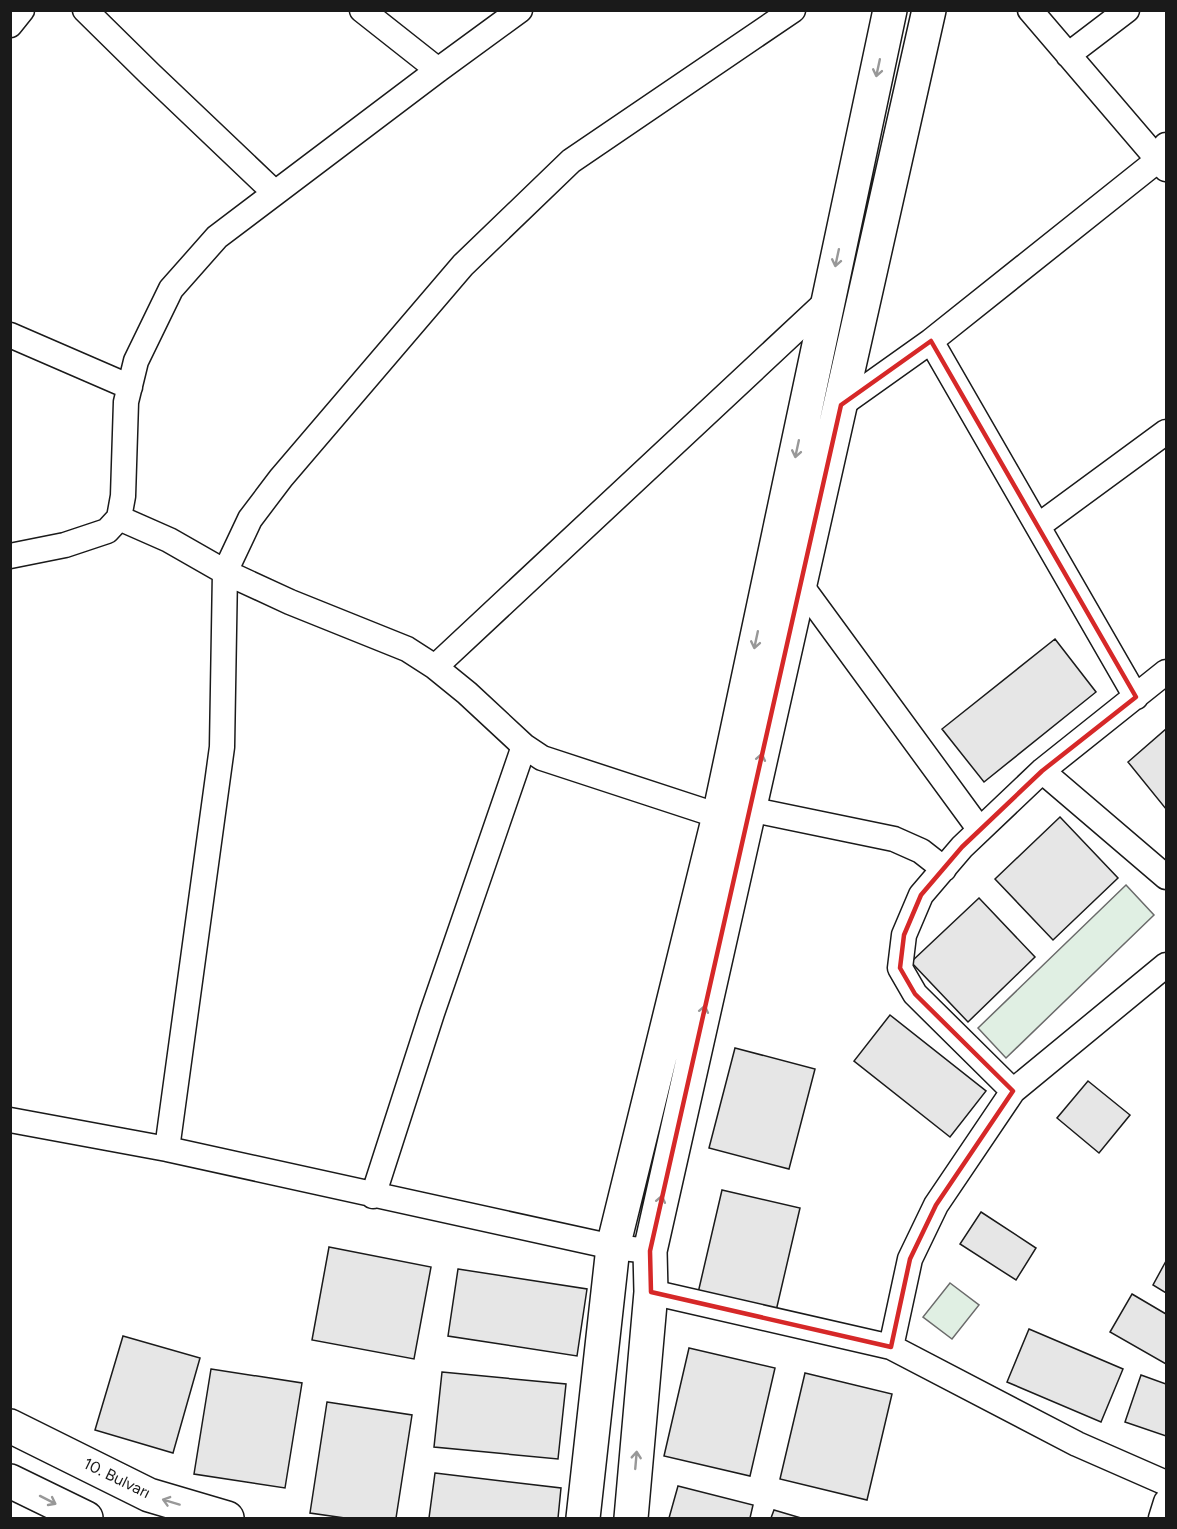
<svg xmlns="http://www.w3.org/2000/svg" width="1177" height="1529" font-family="Figtree,sans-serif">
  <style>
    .green { fill: #e0efe3; stroke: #6a6a6a; stroke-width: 1.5 }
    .building { fill: #e6e6e6; stroke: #1a1a1a; stroke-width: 1.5 }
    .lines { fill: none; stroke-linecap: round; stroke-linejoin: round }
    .minor-casing { stroke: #1a1a1a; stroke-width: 27 }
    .secondary-casing { stroke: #1a1a1a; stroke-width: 36 }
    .primary-casing { stroke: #1a1a1a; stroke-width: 36 }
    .minor { stroke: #fff; stroke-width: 24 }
    .secondary { stroke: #fff; stroke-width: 33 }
    .primary { stroke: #fff; stroke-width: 33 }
    .oneway { stroke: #989898 }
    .marked { fill: none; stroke: #d62828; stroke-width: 4.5; stroke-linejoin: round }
    .labels { text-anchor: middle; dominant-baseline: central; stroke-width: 4.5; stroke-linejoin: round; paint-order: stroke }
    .street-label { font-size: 16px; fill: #1a1a1a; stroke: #fff }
  </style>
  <rect width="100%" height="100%" fill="#fff"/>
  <path class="green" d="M1126 885 1154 915 1006 1058 978 1028Z
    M950 1283 979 1305 952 1339 923 1317Z"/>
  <path class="building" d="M1055 639 1096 692 984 782 942 729Z
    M1166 729V809L1128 762Z
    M1060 817 1118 878 1053 940 995 879Z
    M979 898 1035 957 968 1022 911 962Z
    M890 1015 986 1091 950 1137 854 1061Z
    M735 1048 815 1069 789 1169 709 1148Z
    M1088 1081 1130 1115 1099 1153 1057 1118Z
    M722 1190 800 1208 776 1311 698 1293Z
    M981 1212 1036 1248 1016 1280 960 1244Z
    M329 1247 431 1267 414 1359 312 1340Z
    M1166 1261V1293L1153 1285Z
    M458 1269 587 1289 577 1356 448 1336Z
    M1132 1294 1166 1314V1364L1110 1332Z
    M1029 1329 1123 1369 1101 1422 1007 1382Z
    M123 1336 200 1358 173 1453 95 1430Z
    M689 1348 775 1368 750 1476 664 1456Z
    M211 1369 302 1383 285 1488 194 1474Z
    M442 1372 566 1384 558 1459 434 1447Z
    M805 1373 892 1394 867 1500 780 1479Z
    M1141 1375 1166 1384V1436L1125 1422Z
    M327 1402 412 1415 396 1518H345L310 1513Z
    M435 1473 561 1488 558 1518H429Z
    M678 1486 753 1505 750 1518H669Z
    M774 1510 801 1518H771Z"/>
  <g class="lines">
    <g class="minor-casing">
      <path id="minor" d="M85 10 150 74 275 193
        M362 10 438 70
        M1030 10 1166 169
        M10 25 22 10
        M1068 55 1127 10
        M10 335 130 387
        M841 405 931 341
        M119 518 169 540 225 572 290 602 407 649 435 667 467 693 524 746 542 758 719 816
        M1038 526 1166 432
        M10 556 65 545 107 531 119 518 123 496 126 402 136 361 171 289 217 237 438 70 520 10
        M800 584 980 830
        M435 667 829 299
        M1136 697 931 341 1158 160 1166 145
        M1042 771 1166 877
        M749 809 894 839 921 851 944 869
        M1013 1091 915 994 900 968 904 935 921 895 962 847 1042 771 1166 672
        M10 1120 167 1149 613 1247 650 1251
        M167 1149 222 747 225 572 250 519 281 478 463 265 571 161 793 10
        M373 1196 432 1013 524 746
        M651 1292 891 1347 1077 1444 1166 1483
        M891 1347 910 1259 936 1205 1013 1091 1166 965
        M1161 1518 1166 1502"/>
    </g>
    <g class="secondary-casing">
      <path id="secondary" d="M10 1426 149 1495 227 1518
        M10 1481 86 1518"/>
    </g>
    <g class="primary-casing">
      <path id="primary" d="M583 1518 613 1247 719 816 890 10
        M631 1518 651 1292 650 1251 929 10"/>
    </g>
    <use href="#minor" class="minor"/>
    <use href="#secondary" class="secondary"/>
    <use href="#primary" class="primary"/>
  </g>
  <defs><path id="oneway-shaft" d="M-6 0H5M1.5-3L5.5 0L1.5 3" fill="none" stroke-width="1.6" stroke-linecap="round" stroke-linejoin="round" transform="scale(1.5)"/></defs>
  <g class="oneway">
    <use href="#oneway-shaft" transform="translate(878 68) rotate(102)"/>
    <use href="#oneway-shaft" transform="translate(837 258) rotate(102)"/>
    <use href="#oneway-shaft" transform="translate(797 449) rotate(102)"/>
    <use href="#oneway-shaft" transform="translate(756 640) rotate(102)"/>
    <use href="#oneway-shaft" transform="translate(760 762) rotate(-77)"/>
    <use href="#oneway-shaft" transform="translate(703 1014) rotate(-77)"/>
    <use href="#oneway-shaft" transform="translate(660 1204) rotate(-77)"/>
    <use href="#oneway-shaft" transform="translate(636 1460) rotate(-85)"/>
    <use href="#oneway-shaft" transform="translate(48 1500) rotate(27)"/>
    <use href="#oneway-shaft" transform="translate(171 1502) rotate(-163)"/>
  </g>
  <path class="marked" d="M931 341 1136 697 1042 771 962 847 921 895 904 935 900 968 915 994 1013 1091 936 1205 910 1259 891 1347 651 1292 650 1251 841 405Z"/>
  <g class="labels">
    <g class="street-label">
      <text transform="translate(117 1478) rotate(26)">10. Bulvarı</text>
    </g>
  </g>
  <rect width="1177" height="1529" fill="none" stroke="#1a1a1a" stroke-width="24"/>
</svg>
